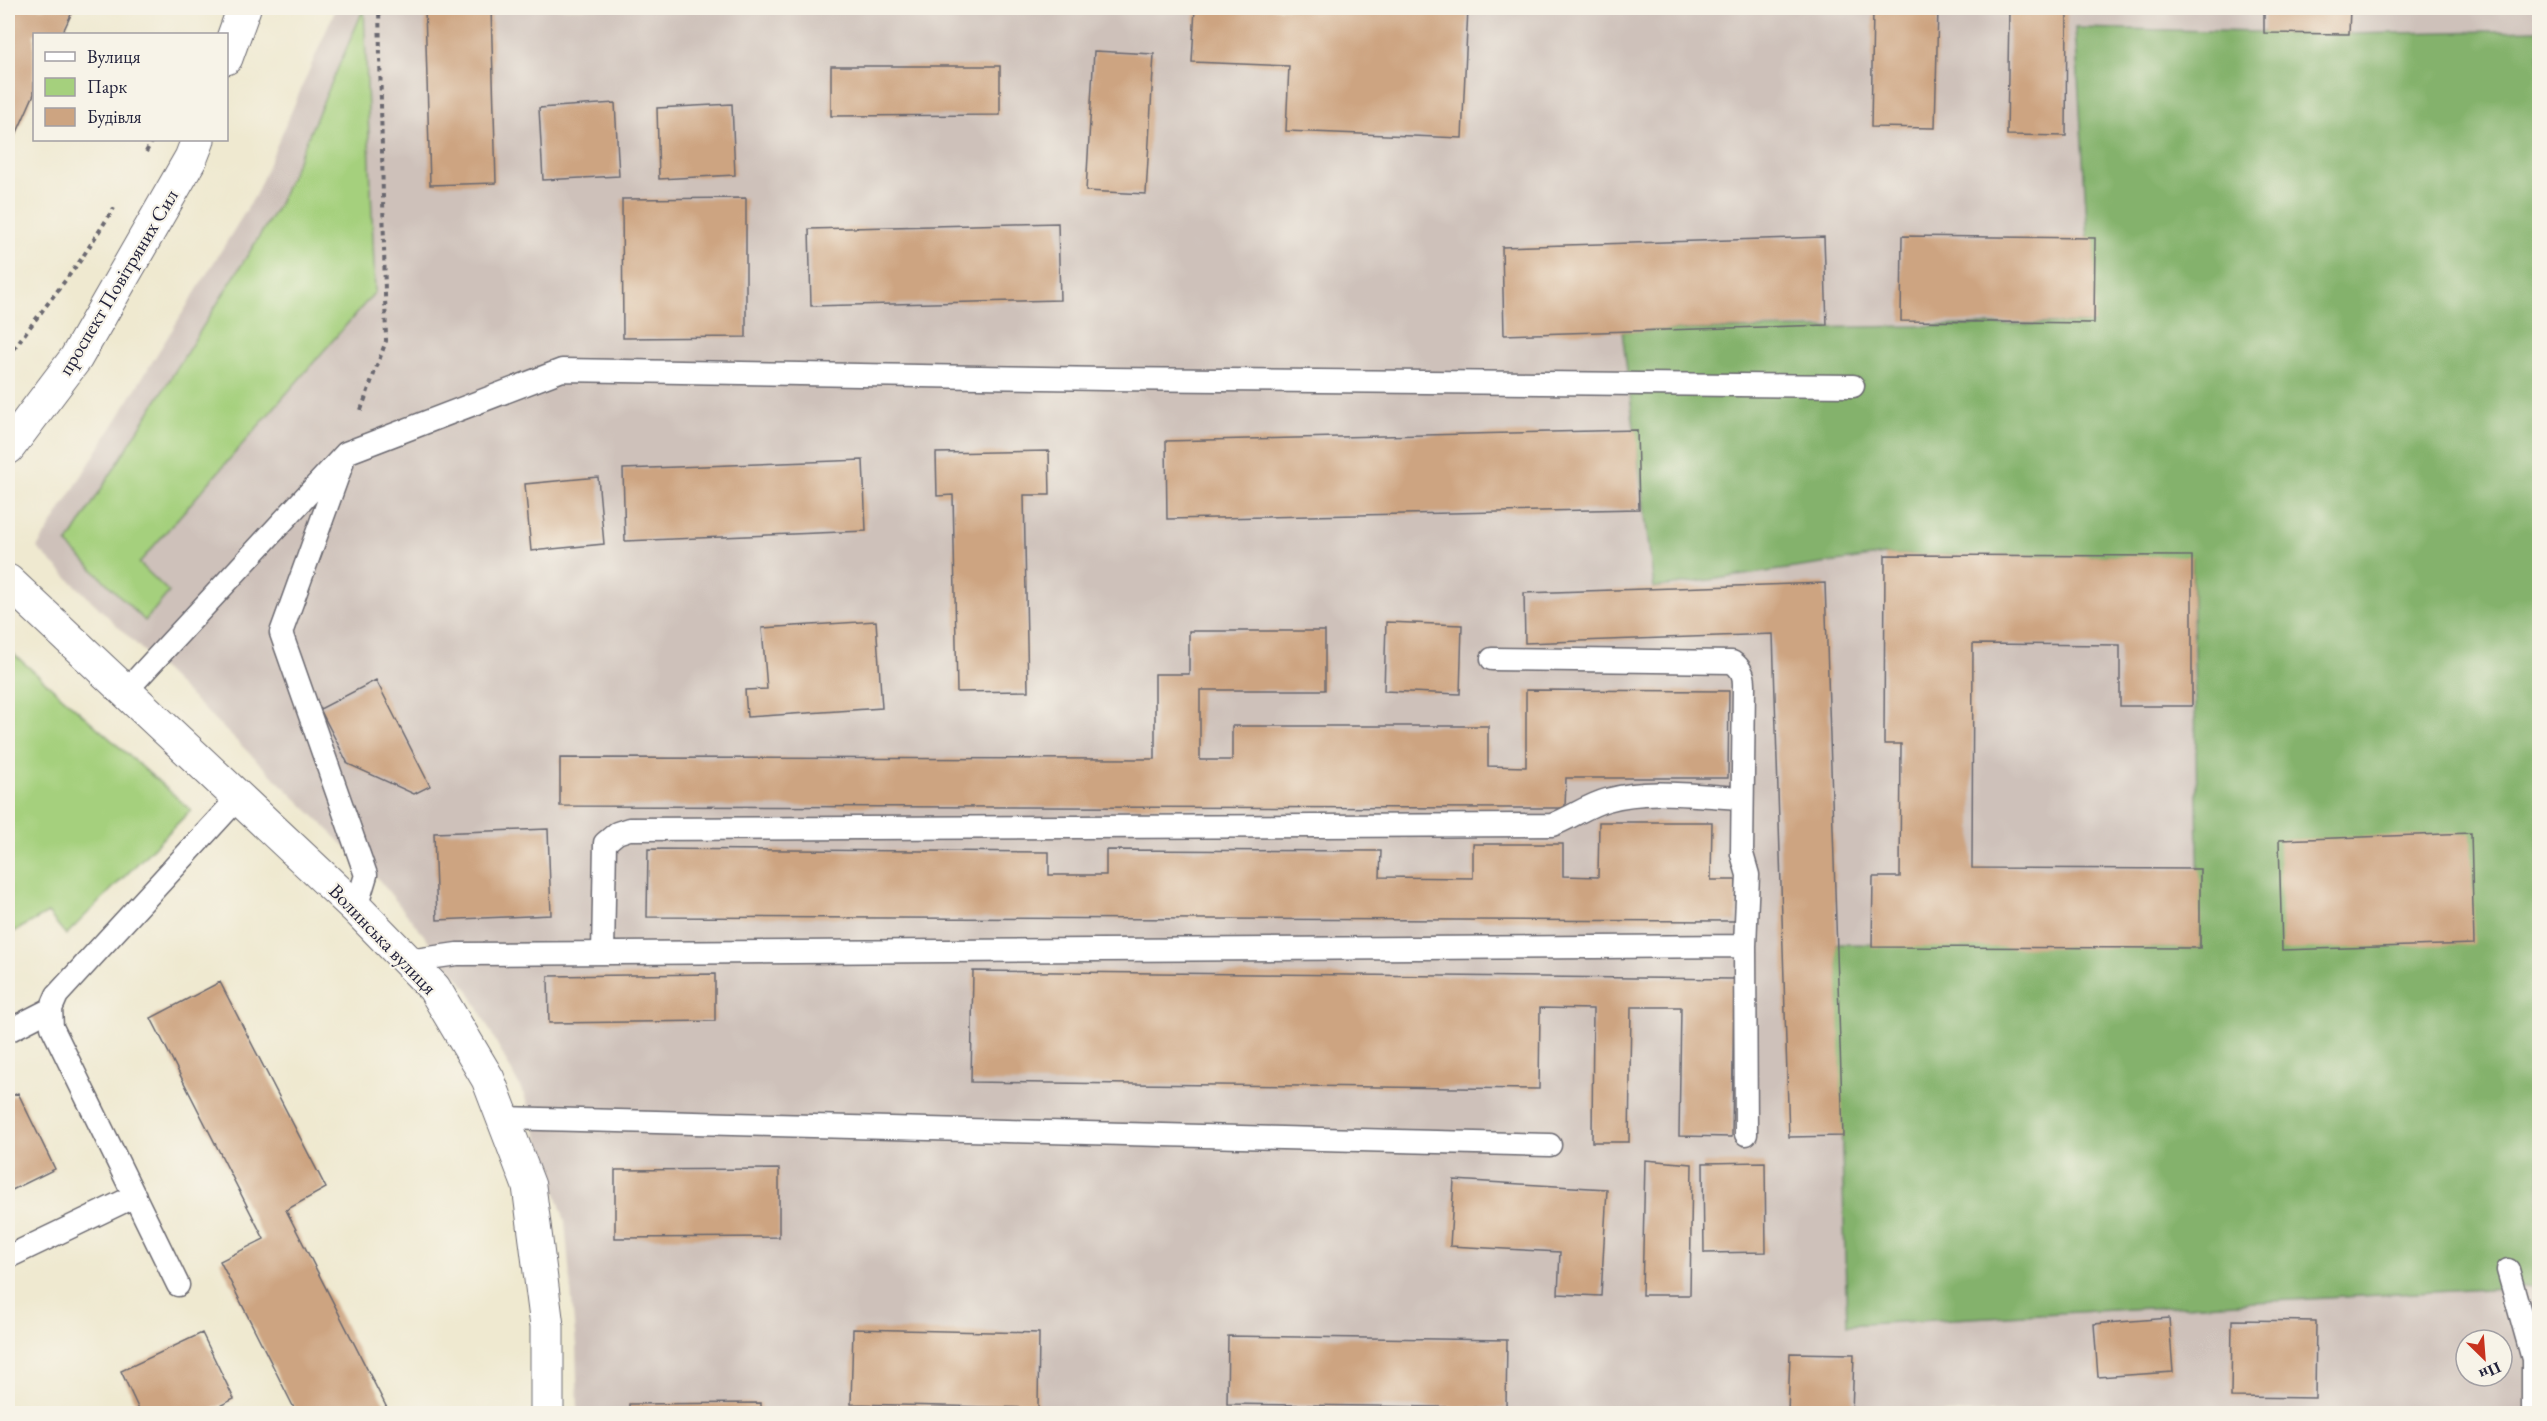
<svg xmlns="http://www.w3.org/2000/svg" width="2547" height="1421" font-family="'EB Garamond',serif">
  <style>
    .industrial { fill: #cec1ba; fill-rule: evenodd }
    .green { fill: #a5d07d; stroke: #64795c; stroke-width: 1.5 }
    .forest { fill: #84b26c; stroke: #536a54; stroke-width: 1.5 }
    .building { fill: #cda481 }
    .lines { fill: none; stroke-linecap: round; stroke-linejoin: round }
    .service-casing { stroke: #6a686f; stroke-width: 25 }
    .tertiary-casing { stroke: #6a686f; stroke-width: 35 }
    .primary-casing { stroke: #6a686f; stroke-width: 35 }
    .path { stroke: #6a686f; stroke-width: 4; stroke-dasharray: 4.5 4.5; stroke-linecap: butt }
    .service { stroke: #fff; stroke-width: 22 }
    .tertiary { stroke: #fff; stroke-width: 33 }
    .primary { stroke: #fff; stroke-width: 33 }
    .labels { text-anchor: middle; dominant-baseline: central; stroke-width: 4.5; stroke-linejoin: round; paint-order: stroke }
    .street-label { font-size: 20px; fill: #22223b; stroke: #f7f3e8 }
  </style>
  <rect width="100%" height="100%" fill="#f7f3e8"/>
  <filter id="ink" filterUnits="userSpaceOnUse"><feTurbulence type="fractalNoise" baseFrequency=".0167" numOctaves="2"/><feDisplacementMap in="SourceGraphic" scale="12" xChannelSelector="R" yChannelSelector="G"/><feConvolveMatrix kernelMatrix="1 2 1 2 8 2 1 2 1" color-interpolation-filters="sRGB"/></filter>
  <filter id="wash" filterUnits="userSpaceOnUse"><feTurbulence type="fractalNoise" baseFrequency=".008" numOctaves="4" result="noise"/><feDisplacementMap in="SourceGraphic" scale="24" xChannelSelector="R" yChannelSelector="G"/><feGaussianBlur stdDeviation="1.35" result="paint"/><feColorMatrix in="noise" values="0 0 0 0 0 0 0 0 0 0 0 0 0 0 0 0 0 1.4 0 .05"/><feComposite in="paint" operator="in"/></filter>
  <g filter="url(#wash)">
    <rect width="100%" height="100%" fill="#efe9d0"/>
    <path class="industrial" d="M336 8H2539V1413H578L576 1346 565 1221 524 1095 469 991 375 875 37 548 255 196ZM2466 1340H2502V1376H2466Z"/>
    <path class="green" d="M364 8 375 292 139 563 169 592 145 621 67 544 277 208Z
      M8 649 191 810 66 935 48 913 8 935Z"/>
    <path class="forest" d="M2075 28 2349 34 2539 30V1286L1847 1325 1836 944 2200 948 2192 557 1885 555 1654 588 1622 331 2093 323Z"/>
    <g id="blocks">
      <path class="building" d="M8 8H74L62 34H34V94L15 137 8 133Z
        M425 8H491L496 183 430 185Z
        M1195 8H1468L1462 138 1286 131 1289 66 1192 62Z
        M1873 8H1938L1935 128 1871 127Z
        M2009 8H2067L2066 136 2007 135Z
        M2264 8H2350L2349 34 2264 33Z
        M1094 51 1154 54 1146 194 1086 191Z
        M831 66H1000V115L831 116Z
        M615 103 619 176 543 180 539 108Z
        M732 104 735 175 659 179 657 108Z
        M746 198V337L623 338 622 199Z
        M1058 223 1060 300 811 306 809 229Z
        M1902 236 2095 238 2094 323 1901 321Z
        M1824 237 1827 325 1504 335 1502 247Z
        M1637 430 1639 509 1167 519 1166 441Z
        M1049 451 1050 495H1024L1028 691 957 692 953 495 937 496 936 453Z
        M863 460 866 531 625 541 623 469Z
        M598 477 604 544 531 551 525 484Z
        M1885 555 2192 556V706H2120V645L1973 644 1972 868 2200 869V948L1872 947 1873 877H1900L1901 744H1884Z
        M1825 583 1843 1136 1789 1137 1773 634 1525 643 1524 593Z
        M876 621 882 708 747 717 745 690 767 689 762 628Z
        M1386 622 1462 625 1460 694 1384 691Z
        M1189 631H1325V690H1200V760H1232V726H1488V766L1526 767V690L1729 691 1728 778H1566L1565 808 560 806V758L1155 759V674H1189Z
        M376 680 430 786 414 794 348 764 320 709Z
        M1599 822H1712L1711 880H1736V921L647 917 648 849 1049 852V875H1106V850L1381 851 1380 877 1473 878V844H1563V876L1598 877Z
        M548 829 551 915 437 920 434 833Z
        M2471 833 2474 944 2282 950 2279 840Z
        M973 971 1734 979 1732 1137 1679 1136 1681 1007H1631L1629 1142H1592L1593 1009 1540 1008 1539 1089 971 1082Z
        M715 974V1021L549 1023 548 976Z
        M220 982 326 1188 286 1210 390 1414H297L220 1261 264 1239 151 1018Z
        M18 1093 55 1169 8 1192V1098Z
        M1645 1160 1692 1164 1690 1295H1642Z
        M1765 1162 1766 1252 1704 1253 1703 1163Z
        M779 1169V1237L615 1238V1170Z
        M1454 1180 1607 1189 1601 1296 1558 1294 1560 1252 1450 1246Z
        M2169 1318 2173 1372 2098 1377 2094 1324Z
        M2232 1320 2316 1321 2315 1398 2231 1397Z
        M853 1329 1039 1333 1038 1408 851 1404Z
        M202 1333 234 1399 203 1414H141L121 1371Z
        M1228 1336 1507 1340 1506 1408 1227 1404Z
        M1790 1353 1854 1354 1852 1414H1788Z
        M761 1403V1414H629V1404Z"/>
    </g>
  </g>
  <g filter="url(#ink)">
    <use href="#blocks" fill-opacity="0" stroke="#6a686f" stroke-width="1.5"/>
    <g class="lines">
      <g class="service-casing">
        <path id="service" d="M342 464 281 633 366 875 356 908
          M1492 659 1732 662C1741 668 1744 674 1744 684L1742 854 1748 875 1745 946 1746 1134
          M124 693 346 453 562 370 1107 379 1853 386
          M603 953 605 843 617 833 629 829 1552 825C1571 818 1588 805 1607 800 1649 788 1698 796 1741 798
          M408 961 457 954 1745 946
          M8 1031 51 1009
          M503 1118 1550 1145
          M8 1257 135 1196
          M2508 1270 2533 1359V1414
          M178 1285 52 1027 51 1009 57 995 238 798"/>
      </g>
      <g class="tertiary-casing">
        <path id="tertiary" d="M8 581 356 908 434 988 488 1079 529 1186 547 1326V1414"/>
      </g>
      <g class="primary-casing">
        <path id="primary" d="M226 58 244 8
          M8 448 76 358 191 158 198 140"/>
      </g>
      <path class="path" d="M146 152 153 140
        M8 356 80 261 114 208
        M361 410 386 341 379 8"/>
      <use href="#service" class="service"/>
      <use href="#tertiary" class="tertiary"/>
      <use href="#primary" class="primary"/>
    </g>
  </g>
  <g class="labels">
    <g class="street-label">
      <text transform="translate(118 282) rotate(-59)">проспект Повітряних Сил</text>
      <text transform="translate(383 939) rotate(46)">Волинська вулиця</text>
    </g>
  </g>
  <rect width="2547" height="1421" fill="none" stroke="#f7f3e8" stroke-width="30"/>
  <rect x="33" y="33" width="195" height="108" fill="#f7f3e8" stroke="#a29fa3" stroke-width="1.5"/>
  <rect x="45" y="52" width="30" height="9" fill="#ffffff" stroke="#a29fa3" stroke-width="1.5"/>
  <text x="87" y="63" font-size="18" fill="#22223b">Вулиця</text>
  <rect x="45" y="78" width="30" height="18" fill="#a5d07d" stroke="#a29fa3" stroke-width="1.5"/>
  <text x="87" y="93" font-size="18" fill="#22223b">Парк</text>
  <rect x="45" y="108" width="30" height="18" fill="#cda481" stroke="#a29fa3" stroke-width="1.5"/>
  <text x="87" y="123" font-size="18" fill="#22223b">Будівля</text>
  <g transform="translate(2484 1358) rotate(155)"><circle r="28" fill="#f7f3e8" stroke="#a29fa3" stroke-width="1.5"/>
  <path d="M0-4.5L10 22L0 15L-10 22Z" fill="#c8321e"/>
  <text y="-9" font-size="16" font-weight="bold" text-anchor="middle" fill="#22223b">Пн</text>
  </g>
</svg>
